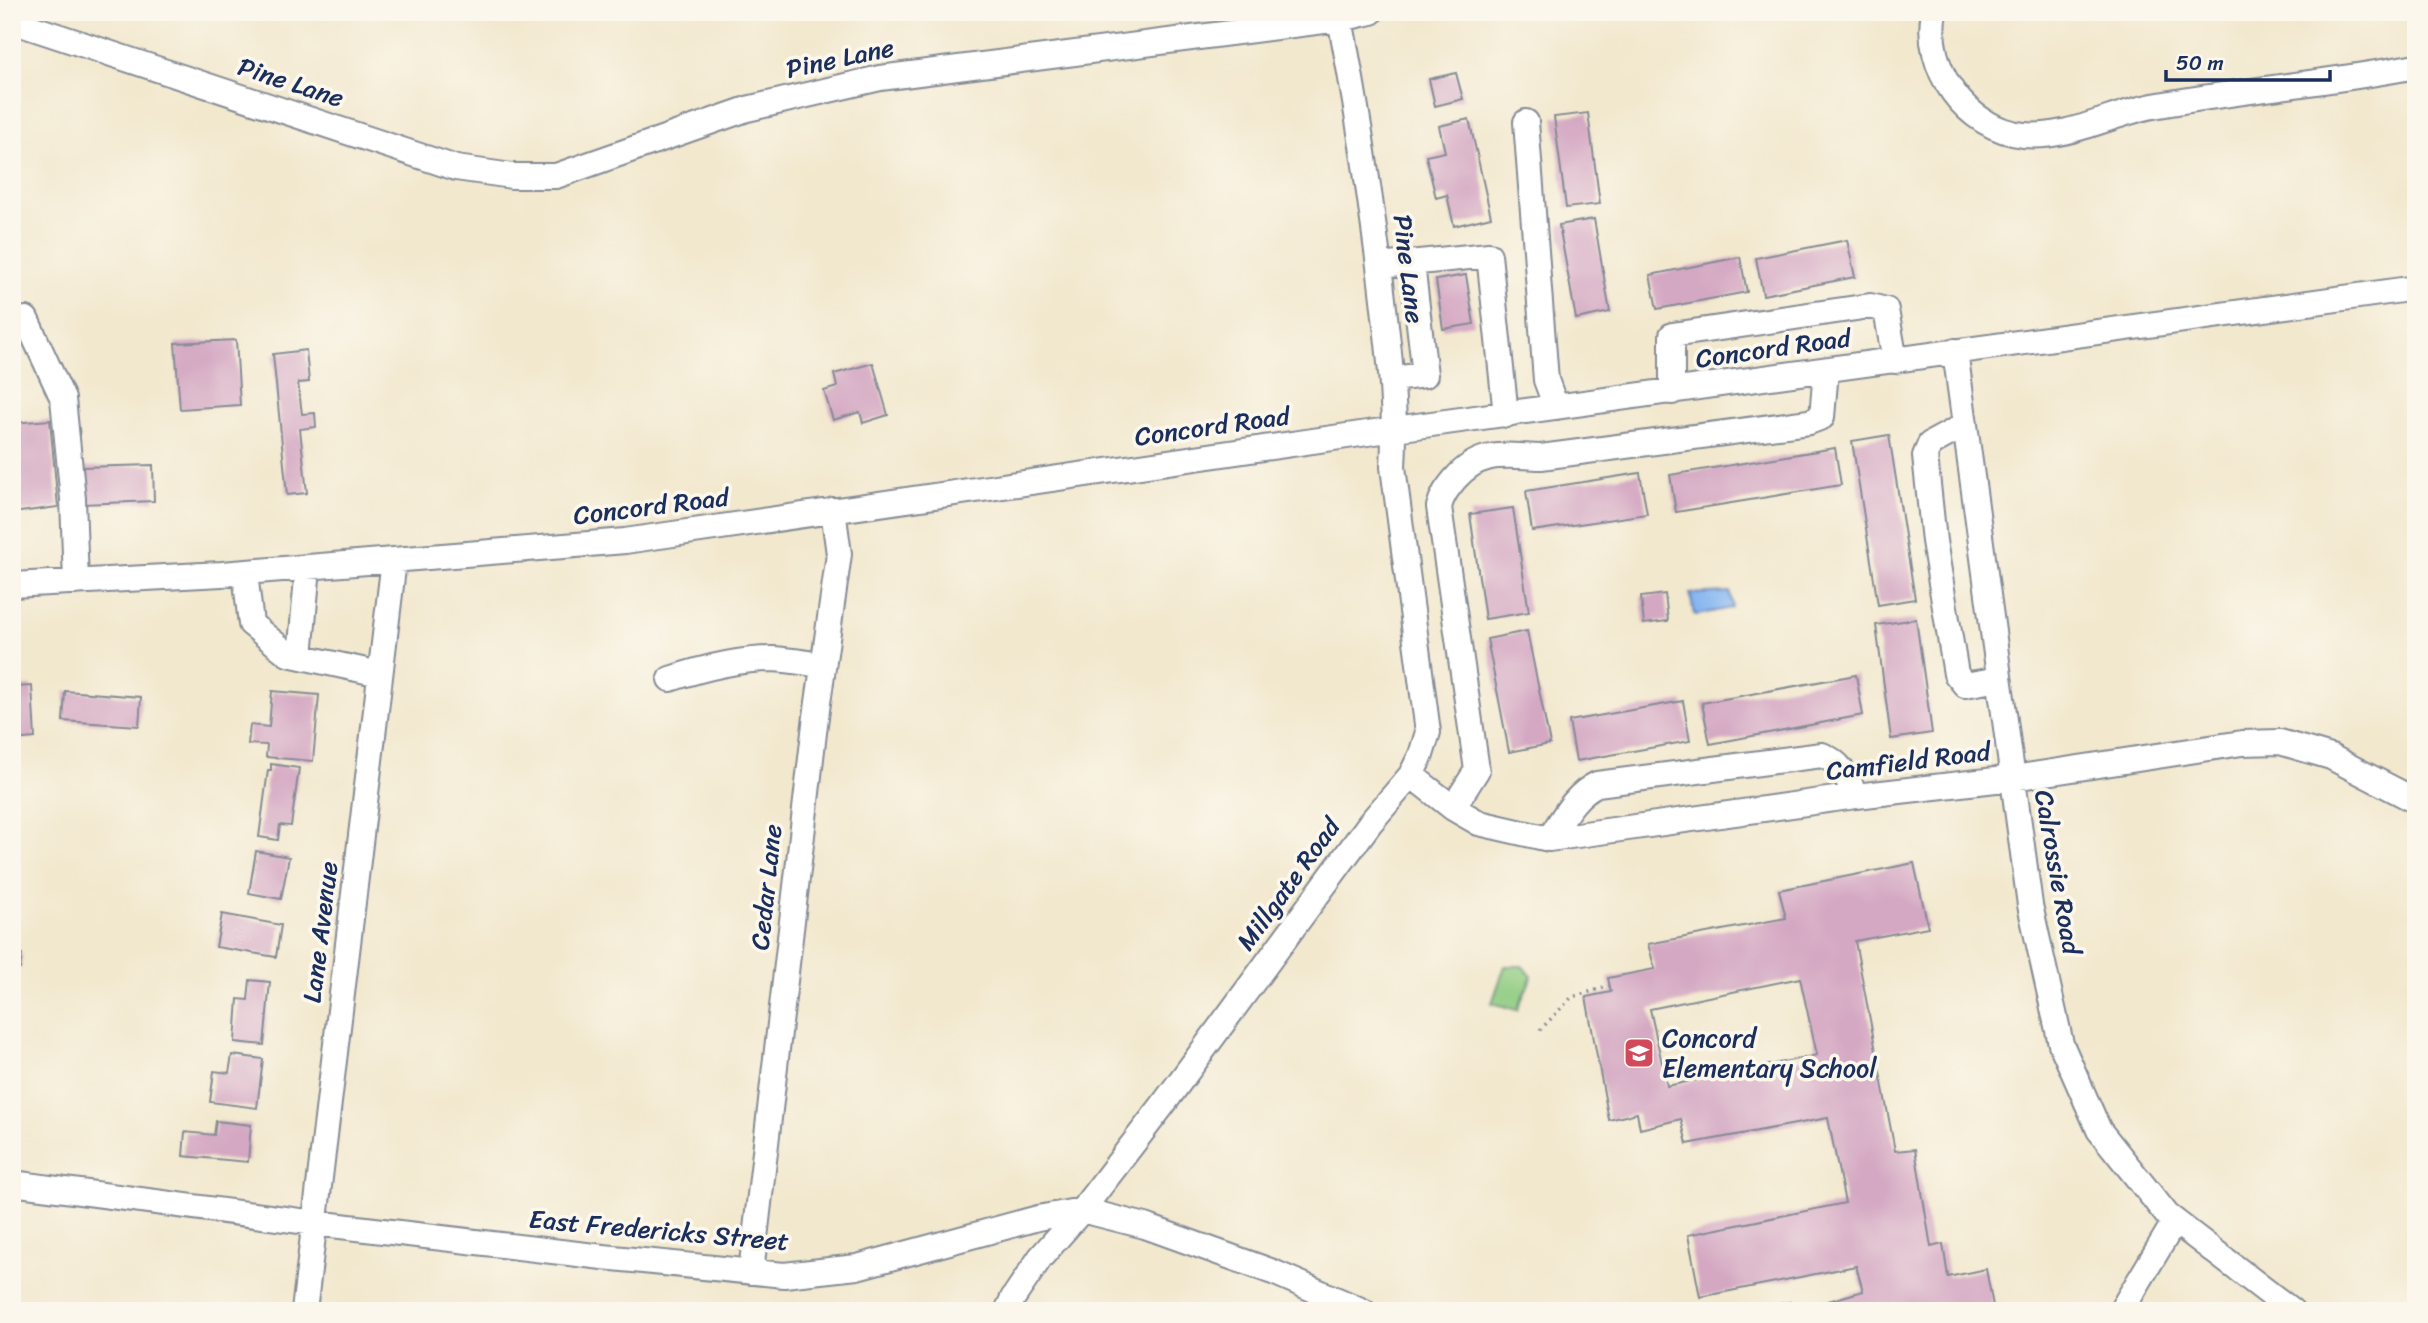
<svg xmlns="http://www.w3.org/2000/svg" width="2428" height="1323" font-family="Sriracha,sans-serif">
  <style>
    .green { fill: #8eca80; stroke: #547c6f; stroke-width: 2 }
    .water { fill: #85b5f1; stroke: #5072a8; stroke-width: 2 }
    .building { fill: #d4a8c3; fill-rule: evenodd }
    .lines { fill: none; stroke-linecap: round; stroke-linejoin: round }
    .minor-casing { stroke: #868c96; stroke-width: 28 }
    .path { stroke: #868c96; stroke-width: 3.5; stroke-dasharray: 2 5; stroke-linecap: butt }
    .minor { stroke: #fff; stroke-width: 24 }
    .labels { text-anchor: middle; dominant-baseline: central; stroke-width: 7; stroke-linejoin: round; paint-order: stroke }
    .street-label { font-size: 26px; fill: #1b2f5e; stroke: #fbf7ec }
    .poi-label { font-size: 26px; fill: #1b2f5e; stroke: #fbf7ec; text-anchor: start }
  </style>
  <rect width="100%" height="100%" fill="#fbf7ec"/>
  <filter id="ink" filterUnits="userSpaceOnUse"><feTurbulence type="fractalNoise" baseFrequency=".0143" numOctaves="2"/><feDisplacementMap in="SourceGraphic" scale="14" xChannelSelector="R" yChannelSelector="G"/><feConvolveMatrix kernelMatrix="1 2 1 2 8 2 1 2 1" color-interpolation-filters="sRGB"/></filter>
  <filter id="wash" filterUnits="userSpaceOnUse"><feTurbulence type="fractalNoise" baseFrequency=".00686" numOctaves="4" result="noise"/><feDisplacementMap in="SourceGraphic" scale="28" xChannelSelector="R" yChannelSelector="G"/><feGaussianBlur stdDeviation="1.57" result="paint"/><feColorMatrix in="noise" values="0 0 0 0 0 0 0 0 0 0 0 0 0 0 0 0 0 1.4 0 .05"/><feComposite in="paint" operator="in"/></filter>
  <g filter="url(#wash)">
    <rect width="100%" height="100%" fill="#f2e8ce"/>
    <path class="green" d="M1505 966H1522L1532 976 1517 1010 1492 1003Z"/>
    <path class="water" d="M1728 592H1730L1732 606 1731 608 1696 615 1694 614 1690 594Z"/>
    <g id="blocks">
      <path class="building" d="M1456 73 1463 99 1435 106 1429 79Z
        M1588 113 1600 204 1566 208 1554 117Z
        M1469 119 1491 217 1454 226 1447 195 1436 198 1426 156 1445 152 1439 126Z
        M1594 219 1610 312 1576 319 1559 225Z
        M1847 240 1855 277 1763 295 1756 258Z
        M1740 257 1747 292 1657 309 1650 275Z
        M1466 275 1474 324 1443 329 1436 280Z
        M236 340 240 405 180 409 175 343Z
        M306 350 309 382 298 383 302 414 315 413 316 427 300 429 307 493 287 495 273 354Z
        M873 363 888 415 863 423 860 412 833 420 824 391 837 387 834 374Z
        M50 420 58 507 12 513V423Z
        M1889 435 1915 599 1878 605 1852 441Z
        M1835 448 1841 485 1676 512 1670 475Z
        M153 465 154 501 82 504 81 467Z
        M1640 473 1647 514 1532 531 1526 491Z
        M1513 508 1529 612 1485 619 1470 514Z
        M1665 594 1668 621 1644 624 1641 597Z
        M1916 619 1932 733 1891 739 1876 625Z
        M1527 631 1550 744 1509 752 1487 639Z
        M1856 675 1863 715 1710 744 1702 703Z
        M32 686 35 738 12 740V687Z
        M65 691 141 697 139 726 63 721Z
        M272 691 319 695 313 761 266 757 267 745 248 744 250 725 269 727Z
        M1683 701 1690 741 1576 761 1569 721Z
        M271 764 299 768 291 826 280 825 278 840 259 837 268 770H271Z
        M256 851 289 857 281 899 249 893Z
        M1914 863 1928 927 1855 941 1895 1151 1915 1149 1931 1247 1943 1244 1948 1277 1986 1269 1994 1311H1794L1863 1291 1856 1266 1700 1297 1688 1235 1845 1203 1828 1118 1687 1144 1681 1119 1640 1129 1637 1113 1609 1120 1586 997 1611 992 1608 978 1655 969 1648 944 1786 918 1779 890ZM1800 978 1817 1055 1667 1086 1650 1009Z
        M222 914 281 925 276 957 216 947Z
        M12 954 22 955 20 969 12 968Z
        M250 980 270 982 264 1045 235 1042 238 999 248 1000Z
        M232 1055 263 1059 257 1108 210 1102 214 1071 229 1073Z
        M216 1121 251 1125 248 1162 183 1156 185 1132 214 1135Z
        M1790 1302 1793 1311H1749V1309Z"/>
    </g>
  </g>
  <g filter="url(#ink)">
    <use href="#blocks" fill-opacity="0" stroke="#868c96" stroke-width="2"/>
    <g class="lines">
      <g class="minor-casing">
        <path id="minor" d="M1934 12C1923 68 1966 129 2024 135 2068 139 2111 114 2153 106 2240 90 2329 83 2416 66
          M12 21 456 168 512 176H556L747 109 880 78 1340 19 1371 12
          M1526 122 1546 380 1556 407
          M1379 266 1489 255 1506 415
          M26 319 63 399 73 499 76 582
          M1955 351 2030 905 2061 1044 2099 1130 2167 1215 2292 1311
          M1393 379 1425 375 1412 264
          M1672 392V335L1870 306 1886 310 1895 361
          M1965 425 1930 444 1925 456 1934 541 1956 674 1965 685 1999 679
          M245 573 251 624 288 654 380 674
          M12 585 222 574 625 541 1395 429 2416 288
          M300 656 308 567
          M670 679C703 668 737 659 773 659 790 660 807 663 823 665
          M1411 775 1453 808 1479 823 1549 839 1856 796 2013 778 2242 743 2280 742 2331 757 2416 801
          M1453 808 1477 770 1439 507C1442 495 1447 489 1455 479 1481 449 1505 456 1541 457L1809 422 1822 417 1826 370
          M1549 839C1563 818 1574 795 1597 784L1822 755C1842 763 1847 778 1856 796
          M12 1183 315 1223 603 1257 784 1275 857 1267 1038 1218 1082 1210 1145 1226 1273 1272 1363 1311
          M751 1272 815 724 839 554 833 510
          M304 1311 394 560
          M1007 1311 1013 1298 1040 1258 1082 1210 1162 1106 1370 823 1411 775 1421 755 1428 732 1393 467C1397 405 1388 344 1381 282 1370 194 1357 106 1340 19
          M2121 1311 2175 1221"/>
      </g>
      <path class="path" d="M1540 1030 1572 997 1610 986"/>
      <use href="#minor" class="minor"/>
    </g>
  </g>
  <defs>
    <g id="school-square" transform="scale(1.575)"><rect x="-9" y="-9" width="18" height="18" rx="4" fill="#d1495b" stroke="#fbf7ec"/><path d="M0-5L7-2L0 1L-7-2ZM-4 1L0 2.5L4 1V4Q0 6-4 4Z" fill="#fff"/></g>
  </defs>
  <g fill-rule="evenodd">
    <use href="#school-square" x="1639" y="1053"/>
  </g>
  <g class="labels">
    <g class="street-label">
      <text transform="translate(840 58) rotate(-12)">Pine Lane</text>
      <text transform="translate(291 82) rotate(18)">Pine Lane</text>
      <text transform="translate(1409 269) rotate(83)">Pine Lane</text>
      <text transform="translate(1773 348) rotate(-8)">Concord Road</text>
      <text transform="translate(1212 426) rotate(-8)">Concord Road</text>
      <text transform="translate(651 506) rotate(-7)">Concord Road</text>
      <text transform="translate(1908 761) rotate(-7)">Camfield Road</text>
      <text transform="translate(2058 872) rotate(80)">Calrossie Road</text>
      <text transform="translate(1288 884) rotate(-54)">Millgate Road</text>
      <text transform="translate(766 887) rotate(-84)">Cedar Lane</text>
      <text transform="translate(320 932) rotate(-83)">Lane Avenue</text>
      <text transform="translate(659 1230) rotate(5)">East Fredericks Street</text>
    </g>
    <g class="poi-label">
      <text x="1662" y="1038">Concord<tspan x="1662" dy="30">Elementary School</tspan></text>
    </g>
  </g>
  <rect width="2428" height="1323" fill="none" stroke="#fbf7ec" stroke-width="42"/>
  <path d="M2166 70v10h164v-10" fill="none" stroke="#1b2f5e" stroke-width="3.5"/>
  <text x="2176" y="70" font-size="21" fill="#1b2f5e" stroke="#fbf7ec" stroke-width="5" paint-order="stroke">50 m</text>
</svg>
